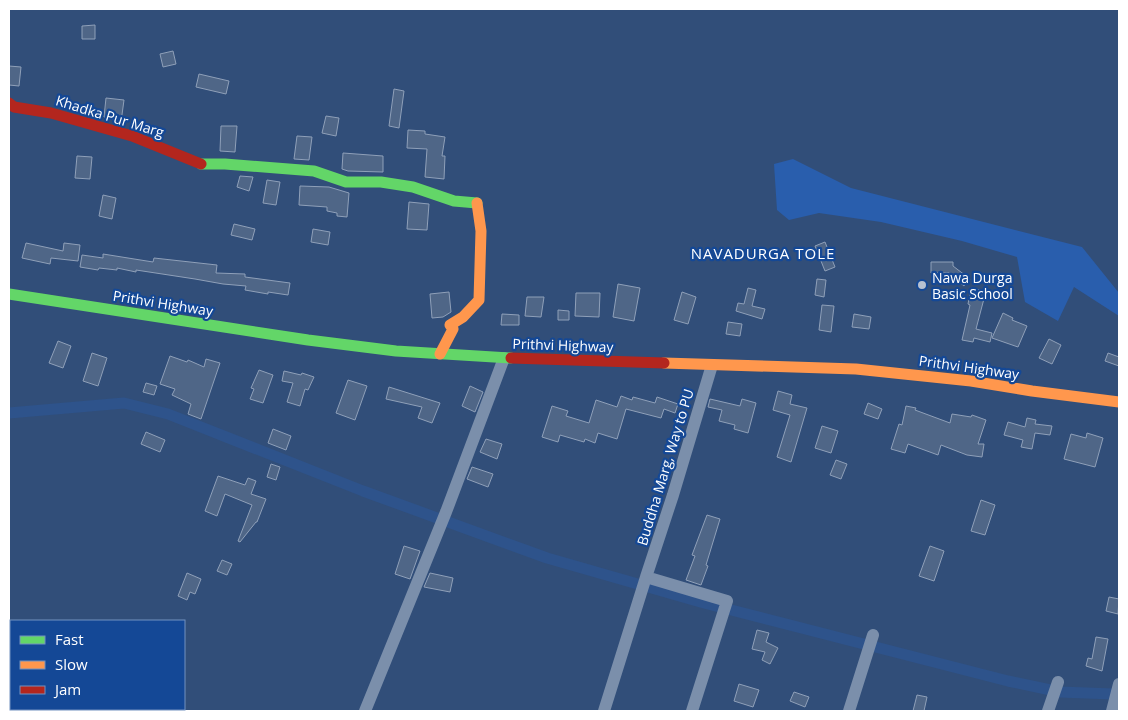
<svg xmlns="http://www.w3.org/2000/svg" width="1128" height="720" font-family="'Open Sans',sans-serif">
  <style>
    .green { fill: #295ead }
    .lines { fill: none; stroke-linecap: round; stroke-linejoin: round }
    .canal { stroke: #2e538b; stroke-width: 11 }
    .building { fill: #4f6687; stroke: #8fa0b9 }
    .street { stroke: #7b8fab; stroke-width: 12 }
    .fast { stroke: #63d668; stroke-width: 11 }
    .slow { stroke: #ff974d; stroke-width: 11 }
    .jam { stroke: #b3261e; stroke-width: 11 }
    .poi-dot { fill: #b7c1d0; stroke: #144896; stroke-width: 2 }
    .labels { text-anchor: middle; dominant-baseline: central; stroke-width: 4.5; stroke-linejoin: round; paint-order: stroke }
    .street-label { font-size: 14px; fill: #fff; stroke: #144896 }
    .poi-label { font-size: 14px; fill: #fff; stroke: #144896; text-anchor: start }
    .neighbourhood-label { font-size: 15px; letter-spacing: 1px; fill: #fff; stroke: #144896 }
  </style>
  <rect width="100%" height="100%" fill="#314e79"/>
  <path class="green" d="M793 159 851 188 1082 247 1119 293V316L1074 287 1058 321 1025 302 1017 257 962 241 881 222 819 213 789 220 777 210 774 164Z"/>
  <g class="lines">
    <path class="canal" d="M9 413 124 403 168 414 363 491 547 558 704 603 1008 681 1060 692 1113 694 1119 693"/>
  </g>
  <path class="building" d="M95 25V39H82V26Z
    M173 51 176 64 163 67 160 54Z
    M9 66 21 67 19 86 9 85Z
    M199 74 229 81 226 94 196 87Z
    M394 89 404 91 399 128 389 126Z
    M106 98 124 100 121 122 104 117Z
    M326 116 339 118 336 136 322 133Z
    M221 126H237L235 152 220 151Z
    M408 130 425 131V134L445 137 442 156H445L444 179 425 177 427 149 407 148Z
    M297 136 312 137 309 160 294 159Z
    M343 153 383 156V172L348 171 342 169Z
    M77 156 92 157 90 179 75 178Z
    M240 176 253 177 249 191 237 187Z
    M267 180 280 182 276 205 263 203Z
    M300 186 329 187 349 193 347 217 337 216V213L327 211V207L299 205Z
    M103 195 116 198 112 219 99 216Z
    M409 202 429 204 427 230 407 229Z
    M234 224 255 229 252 240 231 235Z
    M313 229 330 232 328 245 311 242Z
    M825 242 835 267 825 271 815 246Z
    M26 243 63 251 64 243 80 245 78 261 51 258 50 264 22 258Z
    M103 254 153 262 154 258 217 265 216 273 245 274V277L290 283 288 295 268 292V294L245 290 246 286 223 284 195 279 136 270V272L117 268V270L99 268 98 270 80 267 82 255 103 258Z
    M931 262H953V266L970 279 964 286 949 273H931Z
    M817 279 826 280 824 297 815 295Z
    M618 284 640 288 634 321 613 317Z
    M748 288 756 290 752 306 765 309 762 319 736 311 738 303 744 304Z
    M971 288 986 291 976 329 992 333 990 342 974 338 973 342 962 340 970 305 968 304Z
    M449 292 451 312 443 317 432 318 430 294Z
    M682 292 696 297 688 324 674 320Z
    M576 293H600L599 317 575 316Z
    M527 297H544L541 317 525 316Z
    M822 305 834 306 831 332 819 330Z
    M558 310 569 311V320H558Z
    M1003 313 1013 318 1012 320 1027 326 1018 347 992 338Z
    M502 314 519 315V325H501Z
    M854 314 871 317 869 329 852 327Z
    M728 322 742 324 740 336 726 334Z
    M1049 339 1061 345 1052 364 1039 358Z
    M58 341 71 346 63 368 49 363Z
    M92 353 107 358 98 386 83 381Z
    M1108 353 1119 357V366L1105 361Z
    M170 356 187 362 188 360 204 367 206 359 220 363 201 419 188 414 191 404 172 395 175 389 160 384Z
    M259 370 273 375 263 403 250 399 254 389 251 388Z
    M284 371 301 375 302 373 314 377 308 390 305 389 300 406 287 402 293 383 282 381Z
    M348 380 367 386 355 420 336 413Z
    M146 383 157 386 154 395 143 392Z
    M470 386 483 392 475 412 462 406Z
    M389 387 440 403 432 423 418 418 422 407 386 399Z
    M778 391 792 395 790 404 807 408 791 462 777 457 790 415 773 410Z
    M621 396 632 400 633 397 655 403 657 397 678 404 675 413 664 409 661 418 626 409 617 439 598 433 595 443 585 439 584 442 560 435 558 442 542 437 552 406 568 411 566 416 589 423 596 400 617 407Z
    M710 399 740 406 742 399 756 403 748 433 734 429 735 425 719 421 722 410 708 407Z
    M868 403 882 409 878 419 864 414Z
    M906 406 916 408 915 410 950 423 952 414 971 417 972 415 986 420 978 444H984L982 457 967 455 941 445 938 455 908 444 905 453 891 449 899 424 902 425Z
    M1027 418 1036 420 1035 424 1052 426 1050 435 1035 433 1032 449 1021 447 1023 440 1004 435 1008 422 1025 427Z
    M822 426 838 431 831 453 815 448Z
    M273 429 291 436 286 450 268 443Z
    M146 432 165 440 160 452 141 444Z
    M1087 433 1103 438 1095 467 1064 459 1071 434 1086 438Z
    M486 439 502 444 497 459 480 452Z
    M836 460 847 464 841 479 830 475Z
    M271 464 280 467 276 480 267 477Z
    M472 467 493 474 488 487 467 479Z
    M218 476 245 485 248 478 256 481 251 494 266 499 257 522H256L240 542 238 541 252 505 225 494 217 516 205 511Z
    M981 500 995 505 985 535 971 531Z
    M707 515 720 519 706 565 708 566 701 585 686 580 695 556 692 555Z
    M404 546 420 551 410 579 395 574Z
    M930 546 944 551 934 581 919 576Z
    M222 560 232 564 227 575 217 571Z
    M187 573 201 579 195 594 190 592 187 600 178 596Z
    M430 573 453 578 450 592 424 587Z
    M1109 597 1119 599 1118 614 1106 611Z
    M757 630 769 633 766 642 778 648 770 664 762 660 765 652 752 649Z
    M1096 637 1108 639 1102 671 1086 666 1088 658 1092 659Z
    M739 684 759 690 753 707 734 701Z
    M794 692 809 697 805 707 790 701Z
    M917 695 927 697 924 711H913Z"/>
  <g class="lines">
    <path class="street" d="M9 704 11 705
      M22 709 29 711
      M365 711 446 512 504 358
      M604 711 646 577
      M692 711 727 601 646 577 673 495 712 365
      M849 711 873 635
      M1048 711 1058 682
      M1112 711 1119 684"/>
    <path class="fast" d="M201 164H225L314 171 346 182H381L413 187 454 201 477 203
      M9 294 308 340 396 351 511 358"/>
    <path class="slow" d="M440 354 453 329 450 325 463 317 479 300 481 231 477 203
      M664 363 856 369 971 381 1032 391 1119 402"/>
    <path class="jam" d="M9 103 14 107 51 113 132 136 201 164
      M511 358 664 363"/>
  </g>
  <circle class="poi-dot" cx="922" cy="285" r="5"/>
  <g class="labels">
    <g class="street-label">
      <text transform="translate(110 116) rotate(17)">Khadka Pur Marg</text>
      <text transform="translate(163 303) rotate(9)">Prithvi Highway</text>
      <text transform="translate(563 345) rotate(2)">Prithvi Highway</text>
      <text transform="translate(969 367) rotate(8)">Prithvi Highway</text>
      <text transform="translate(665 467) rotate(-73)">Buddha Marg, Way to PU</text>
    </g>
    <g class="poi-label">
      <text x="932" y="277">Nawa Durga<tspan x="932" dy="16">Basic School</tspan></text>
    </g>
    <g class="neighbourhood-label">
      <text x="763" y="253">NAVADURGA TOLE</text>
    </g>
  </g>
  <rect width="1128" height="720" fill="none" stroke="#ffffff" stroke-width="20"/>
  <rect x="10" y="620" width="175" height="90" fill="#144896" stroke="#7291c0"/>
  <rect x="20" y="636" width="25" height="8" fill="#63d668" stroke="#7291c0"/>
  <text x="55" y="645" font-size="15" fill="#ffffff">Fast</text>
  <rect x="20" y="661" width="25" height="8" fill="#ff974d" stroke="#7291c0"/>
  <text x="55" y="670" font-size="15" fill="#ffffff">Slow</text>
  <rect x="20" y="686" width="25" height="8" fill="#b3261e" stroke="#7291c0"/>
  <text x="55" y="695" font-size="15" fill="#ffffff">Jam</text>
</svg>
